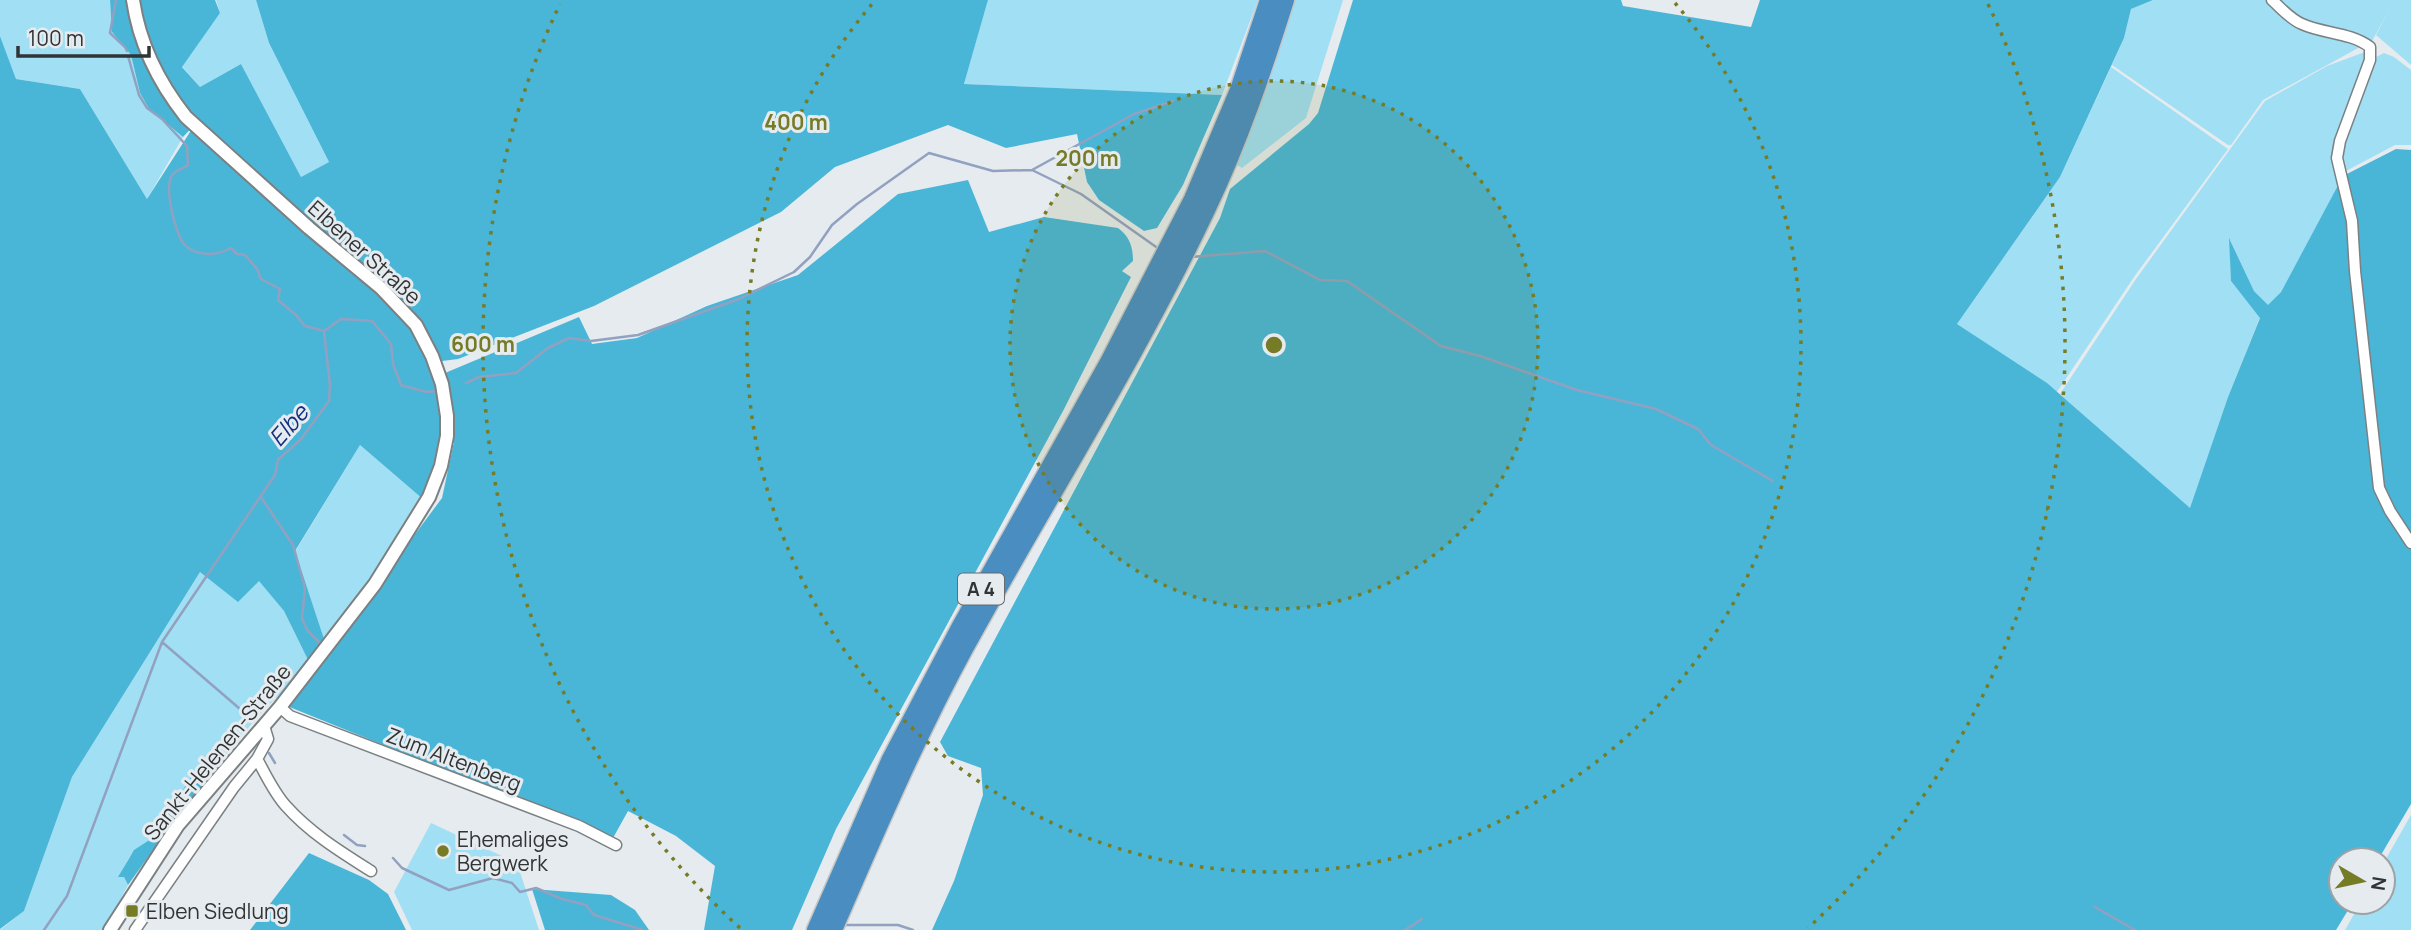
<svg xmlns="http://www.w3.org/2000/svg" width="2411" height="930" font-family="Manrope,sans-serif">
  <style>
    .green { fill: #a1dff4 }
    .forest { fill: #49b6d8 }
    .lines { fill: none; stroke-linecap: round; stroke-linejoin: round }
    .stream { stroke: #92a1c0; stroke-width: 2.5 }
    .minor-casing { stroke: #7b8183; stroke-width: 13 }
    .tertiary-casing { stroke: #7b8183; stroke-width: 16 }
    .motorway-casing { stroke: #c5c6c6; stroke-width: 21 }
    .minor { stroke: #fff; stroke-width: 10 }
    .tertiary { stroke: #fff; stroke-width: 12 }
    .motorway { stroke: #498dc1; stroke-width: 18 }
    .ring { fill: none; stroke: #767b25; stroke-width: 3.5; stroke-dasharray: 3.5 7 }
    .poi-dot { fill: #767b25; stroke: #e5ebee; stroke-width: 2.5 }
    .labels { text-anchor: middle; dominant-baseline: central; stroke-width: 6; stroke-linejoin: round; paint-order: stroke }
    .shield { fill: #e5ebee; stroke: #676b6c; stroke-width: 2 }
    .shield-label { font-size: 19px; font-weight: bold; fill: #313435 }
    .street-label { font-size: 21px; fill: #313435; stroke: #e5ebee }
    .poi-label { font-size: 21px; fill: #313435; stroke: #e5ebee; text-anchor: start }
    .water-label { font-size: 23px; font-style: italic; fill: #153080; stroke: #e5ebee }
    .centre { fill: #767b25; stroke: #e5ebee; stroke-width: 3.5 }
    .ring-label { font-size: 21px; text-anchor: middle; font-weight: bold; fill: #767b25; stroke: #e5ebee; stroke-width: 6; stroke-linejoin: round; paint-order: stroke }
  </style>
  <rect width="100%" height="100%" fill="#e5ebee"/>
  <path class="green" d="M0 0H110L112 32 131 55 140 93 148 109 183 137 147 199 80 89 16 79 0 36Z
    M216 0H256L269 43 329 162 301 177 241 64 200 87 182 66 220 13Z
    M988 0H1258L1222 95 964 84Z
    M1292 0H1343L1306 118 1242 168 1237 165 1261 102Z
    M2153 0H2271L2288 18 2361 44 2360 47 2263 100 2231 145H2228L2112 65 2124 38 2131 9Z
    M2275 0H2411V65L2376 35 2390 8 2371 43 2304 24Z
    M2365 52 2369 60 2338 143 2341 180 2281 292 2268 306 2254 291 2230 240 2231 281 2260 317 2228 397 2190 509 2060 394 2136 279 2265 101 2327 66Z
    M2384 53 2394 57 2411 70V145H2395L2344 172 2342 156 2344 142 2376 57Z
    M2111 67 2228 149 2134 277 2057 392 1957 324 2060 177Z
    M360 445 424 500 348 612 325 642 295 552Z
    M200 572 259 580 284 611 310 664 259 715 224 757C194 756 168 820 150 840 146 844 141 846 137 849 129 854 124 868 119 876L124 877 128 885 104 930H0L24 911 72 777Z
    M2411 815V930H2345L2361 902H2383V864Z
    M431 823 517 863 539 930H412L394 892Z"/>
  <path class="forest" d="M110 0H215L220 13 182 67 200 87 241 64 301 177 329 162 269 43 256 0H988L964 84 1222 95 1183 185 1157 228 1144 231 1099 200 1087 182 1077 134 1006 148 948 125 835 167 781 212 594 306 458 359 442 361 420 320 196 123 183 137 149 109 140 93 131 55 112 32Z
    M1353 0H1621L1623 6 1751 27 1760 0H2153L2131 9 2124 38 2060 177 1957 324 2047 383 2190 508 2228 397 2260 318 2231 281 2229 238 2254 291 2268 305 2281 292 2343 176 2396 149 2411 150V804L2378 860H2341V902H2353L2336 930H932L954 881 983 795 981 768 948 756 940 742 1220 218 1230 189 1309 124 1318 113Z
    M0 36 16 79 80 89 147 199 192 129 392 303 421 341 441 397 443 434 437 468 424 500 360 445 295 551 325 642 310 664 284 611 259 581 238 602 200 572 72 777 24 911 0 929Z
    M968 180 989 232 1044 217 1118 228C1130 237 1133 247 1133 261L1122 271 1131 277 1063 411 836 829 792 930H704L715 866 676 836 628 811 613 838 287 706 442 498 454 442 445 373 579 317 592 344 637 338 707 306 798 275 898 194Z
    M218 757H224L219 768 181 811 128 885 124 877H118L134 850 151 839 197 768Z
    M309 853 369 880 388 894 406 930H250Z
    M532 889 611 895 635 910 649 930H545Z"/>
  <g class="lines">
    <path class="stream" d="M116 0 110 33 125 47 127 51
      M1032 170 1134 114 1173 101
      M1191 257 1265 251 1320 280 1347 281 1441 346 1480 356 1577 390 1656 409 1698 429 1711 445 1773 481
      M324 331 341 319 372 321 391 344 393 364 401 385 426 392 436 391
      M466 383 479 377 516 373 548 348 569 338 591 341 638 335 739 299 794 272 810 257 832 225 857 204 929 153 993 171 1032 170 1081 194 1159 249
      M261 497 293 545 305 588 302 619 308 631 321 644
      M162 642 254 721
      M269 753 275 763
      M344 835 357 845 365 846
      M393 858 402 868 449 890 493 878 512 883 520 892 536 888 562 899 586 905 594 915 643 930
      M2095 907 2135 930
      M844 925H898L913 930
      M44 930 67 896 162 642 275 475 278 460 301 439 329 401 330 385 324 331 305 326 296 315 278 300 280 289 261 279 257 269 245 255 237 254 231 248C217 256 195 257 184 244 175 233 163 185 173 174 176 170 184 168 188 165L187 146 162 119 147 108 139 95 128 56
      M1405 930 1422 919"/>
    <g class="minor-casing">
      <path id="minor" d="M2272 0C2282 9 2290 19 2302 24 2324 34 2350 32 2370 47V60L2340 141 2337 158 2352 221 2355 271 2379 488 2390 511 2411 543
        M280 707 290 716 579 826 616 845
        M257 759C266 775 274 793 286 806 310 833 341 852 371 871
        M135 930 234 787 257 759 268 739 264 726"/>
    </g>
    <g class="tertiary-casing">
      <path id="tertiary" d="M110 930 178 825 280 707 375 584 429 497 441 466 447 436V416L442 384 432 356 416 325 381 288 309 228 186 117C159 83 139 42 133 0"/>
    </g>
    <g class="motorway-casing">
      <path id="motorway" d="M816 930 890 761 960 628 1108 364 1193 199 1239 90 1269 0
        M833 930C874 835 915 739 965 647 1045 501 1136 359 1207 208 1239 141 1263 70 1285 0"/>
    </g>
    <use href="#minor" class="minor"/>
    <use href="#tertiary" class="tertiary"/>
    <use href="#motorway" class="motorway"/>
  </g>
  <circle cx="1274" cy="345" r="264" fill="#767b25" fill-opacity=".12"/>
  <g class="ring">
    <circle cx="1274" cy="345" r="264"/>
    <path d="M1675 3A527 527 0 1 1 873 3"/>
    <path d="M740 928A791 791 0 0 1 560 4M1988 4A791 791 0 0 1 1808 928"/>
  </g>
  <g class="poi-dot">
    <circle cx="443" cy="851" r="7"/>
    <rect x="125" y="904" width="14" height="14" rx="3.5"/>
  </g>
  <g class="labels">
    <rect class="shield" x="958" y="573.5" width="46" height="31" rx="5"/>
    <g class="shield-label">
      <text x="981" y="589">A 4</text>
    </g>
    <g class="street-label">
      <text transform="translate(365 252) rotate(42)">Elbener Straße</text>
      <text transform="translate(217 752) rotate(-51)">Sankt-Helenen-Straße</text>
      <text transform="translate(454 759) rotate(21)">Zum Altenberg</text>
    </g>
    <g class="poi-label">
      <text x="457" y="839">Ehemaliges<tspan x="457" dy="24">Bergwerk</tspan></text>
      <text x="146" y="911">Elben Siedlung</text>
    </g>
    <g class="water-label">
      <text transform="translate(288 425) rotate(-49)">Elbe</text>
    </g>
  </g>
  <circle cx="1274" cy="345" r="10" class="centre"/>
  <g class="ring-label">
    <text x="796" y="130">400 m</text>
    <text x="1087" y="166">200 m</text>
    <text x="483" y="352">600 m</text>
  </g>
  <g transform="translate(2362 881) rotate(99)"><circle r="33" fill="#e5ebee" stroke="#9da2a4" stroke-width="2"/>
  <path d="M0-5L12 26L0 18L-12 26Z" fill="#767b25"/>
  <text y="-10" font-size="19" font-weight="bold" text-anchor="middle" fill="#313435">N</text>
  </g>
  <path d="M18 46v10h131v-10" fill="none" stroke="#313435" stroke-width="3.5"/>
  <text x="28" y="46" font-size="21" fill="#313435" stroke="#e5ebee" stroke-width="5" paint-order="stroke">100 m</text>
</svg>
